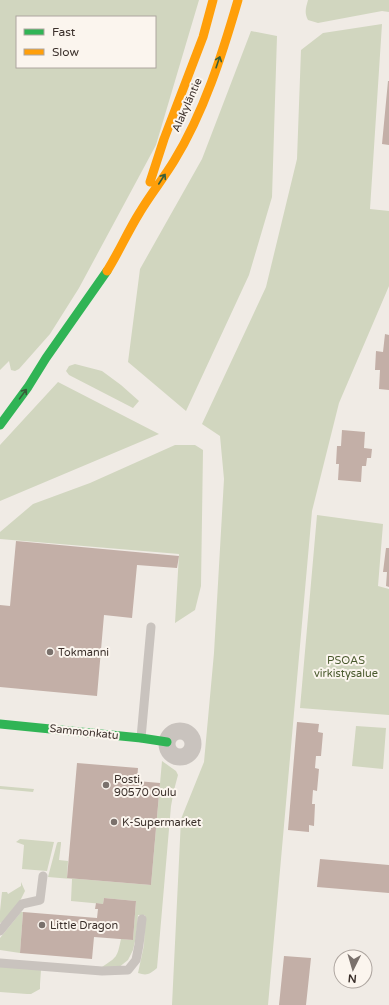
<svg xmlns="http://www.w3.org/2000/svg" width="389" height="1005" font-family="'Varela Round',sans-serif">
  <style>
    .green { fill: #d1d6bf; fill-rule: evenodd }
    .building { fill: #c3afa7 }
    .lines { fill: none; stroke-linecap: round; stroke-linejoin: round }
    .lane { stroke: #c9c3be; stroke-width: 9 }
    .street { stroke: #c9c3be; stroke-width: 17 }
    .fast { stroke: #30b455; stroke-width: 9 }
    .slow { stroke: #ff9f0a; stroke-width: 9 }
    .oneway { stroke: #375e3a }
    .poi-dot { fill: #7a716c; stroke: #fbf5ee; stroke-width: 1.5 }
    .labels { text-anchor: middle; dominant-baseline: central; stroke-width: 4; stroke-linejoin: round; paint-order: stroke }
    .street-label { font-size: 11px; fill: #3b302b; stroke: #fbf5ee }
    .poi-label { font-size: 11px; fill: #3b302b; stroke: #fbf5ee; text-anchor: start }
    .park-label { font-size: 11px; fill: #4a5a2e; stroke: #fbf5ee }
  </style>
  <rect width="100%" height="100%" fill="#f0ebe5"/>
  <path class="green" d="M0 0H199L156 145 79 288 50 334 19 369 15 371 11 370 9 361 0 370ZM17 17H155V67H17Z
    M308 0H389V12L382 11 318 23 308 20C304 12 306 8 308 0Z
    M382 24 370 209 389 211V286L339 403 312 511 268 1005H172L181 819 204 762 214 653 224 479 220 436 202 424 266 287 297 159 301 50 323 33Z
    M251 31 277 36 272 197 249 275 186 411 128 362 140 269 202 159Z
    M75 364 102 371 121 385 139 401 133 408 69 375 66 371 69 366Z
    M58 382 159 434 0 501V445Z
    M175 445H195L203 450 201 586 195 610 175 623 179 554 0 539V532L33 504 90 483Z
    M317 515 383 524 378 586 389 589V715L300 708Z
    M356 726 386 728 383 769 352 766Z
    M162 761 176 771 178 775 174 790 171 806 157 968C150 974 147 976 138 973L144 945 145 915H138L136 937 133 950 128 960 118 968 102 967C117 957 117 958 121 939L133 940 136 901 104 898 103 904 71 901 72 879 48 877 57 843 58 842H61V844L59 860 68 861 67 878 151 885Z
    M0 786 34 789 33 792 0 789Z
    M20 839 54 842 47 871 22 869 24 845 16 842Z
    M21 882 25 891 21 899 3 922 0 923V911L2 892H7L8 894 21 886Z
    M21 912H23L20 953 0 950V938Z
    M0 966 41 970 40 984V989L31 994H27L0 992Z"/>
  <path class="building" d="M388 81H389V145L382 144Z
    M385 334 389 335V390L379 389 380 370H375L376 351 383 352Z
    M342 430 365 432 364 448 372 449 371 458H367L366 466H362L361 482 338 480 339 464H336L337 446H341Z
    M16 541 179 556 177 568 137 565 132 618 104 615 97 696 0 687V605L10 606Z
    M386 548H389V587L386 586 387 572H383Z
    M297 722 319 724 318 732 323 733 321 756H316L315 768 319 769 317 791 313 790 312 804H315L314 826 309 825V832L288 830Z
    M77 763 138 768 137 781 160 783 151 885 67 878Z
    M320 859 389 865V893L317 887Z
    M104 898 136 901 133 940 94 937 92 959 20 953 23 912 97 918 98 909H95L96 903 103 904Z
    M284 956 311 958 306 1005H279Z"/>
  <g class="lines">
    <path class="lane" d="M141 738 151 627
      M0 931 22 904 40 900 43 876
      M0 963 102 971 128 970 136 960 139 945 142 919"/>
    <path class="street" d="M167 744a13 13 0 1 1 26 0a13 13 0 1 1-26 0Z"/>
    <path class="fast" d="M0 425 28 387 46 358 107 271
      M0 724 141 738 167 742"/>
    <path class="slow" d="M150 182 164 139 203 37 213 0
      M107 271C119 252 128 231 140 212 150 195 163 179 174 161 204 112 222 55 238 0"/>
  </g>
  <defs><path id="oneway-shaft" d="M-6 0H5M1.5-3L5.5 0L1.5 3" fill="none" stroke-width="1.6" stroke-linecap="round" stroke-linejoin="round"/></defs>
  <g class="oneway">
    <use href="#oneway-shaft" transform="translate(218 62) rotate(-71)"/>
    <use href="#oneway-shaft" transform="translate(162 179) rotate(-57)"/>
    <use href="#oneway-shaft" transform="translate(23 394) rotate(-54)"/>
  </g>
  <g class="poi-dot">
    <circle cx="50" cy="652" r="4"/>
    <circle cx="106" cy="785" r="4"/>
    <circle cx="114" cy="822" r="4"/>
    <circle cx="42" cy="925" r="4"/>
  </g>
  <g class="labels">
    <g class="street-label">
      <text transform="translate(187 105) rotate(-66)">Alakyläntie</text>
      <text transform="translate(84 732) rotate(6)">Sammonkatu</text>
    </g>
    <g class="poi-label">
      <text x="58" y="652">Tokmanni</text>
      <text x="114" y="779">Posti,<tspan x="114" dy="13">90570 Oulu</tspan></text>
      <text x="122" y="822">K-Supermarket</text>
      <text x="50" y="925">Little Dragon</text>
    </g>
    <g class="park-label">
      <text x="346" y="660">PSOAS<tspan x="346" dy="13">virkistysalue</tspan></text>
    </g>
  </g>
  <rect x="16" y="16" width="140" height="52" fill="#fbf5ee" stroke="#aea6a0"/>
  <rect x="24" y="29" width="20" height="6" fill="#30b455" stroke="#aea6a0"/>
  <text x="52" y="36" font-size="12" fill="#3b302b">Fast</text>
  <rect x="24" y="49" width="20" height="6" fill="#ff9f0a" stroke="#aea6a0"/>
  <text x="52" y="56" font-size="12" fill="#3b302b">Slow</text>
  <g transform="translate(353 969) rotate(185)"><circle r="19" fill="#fbf5ee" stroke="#aea6a0"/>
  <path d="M0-3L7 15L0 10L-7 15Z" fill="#7a716c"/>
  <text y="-6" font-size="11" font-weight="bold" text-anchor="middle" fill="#3b302b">N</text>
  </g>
</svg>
